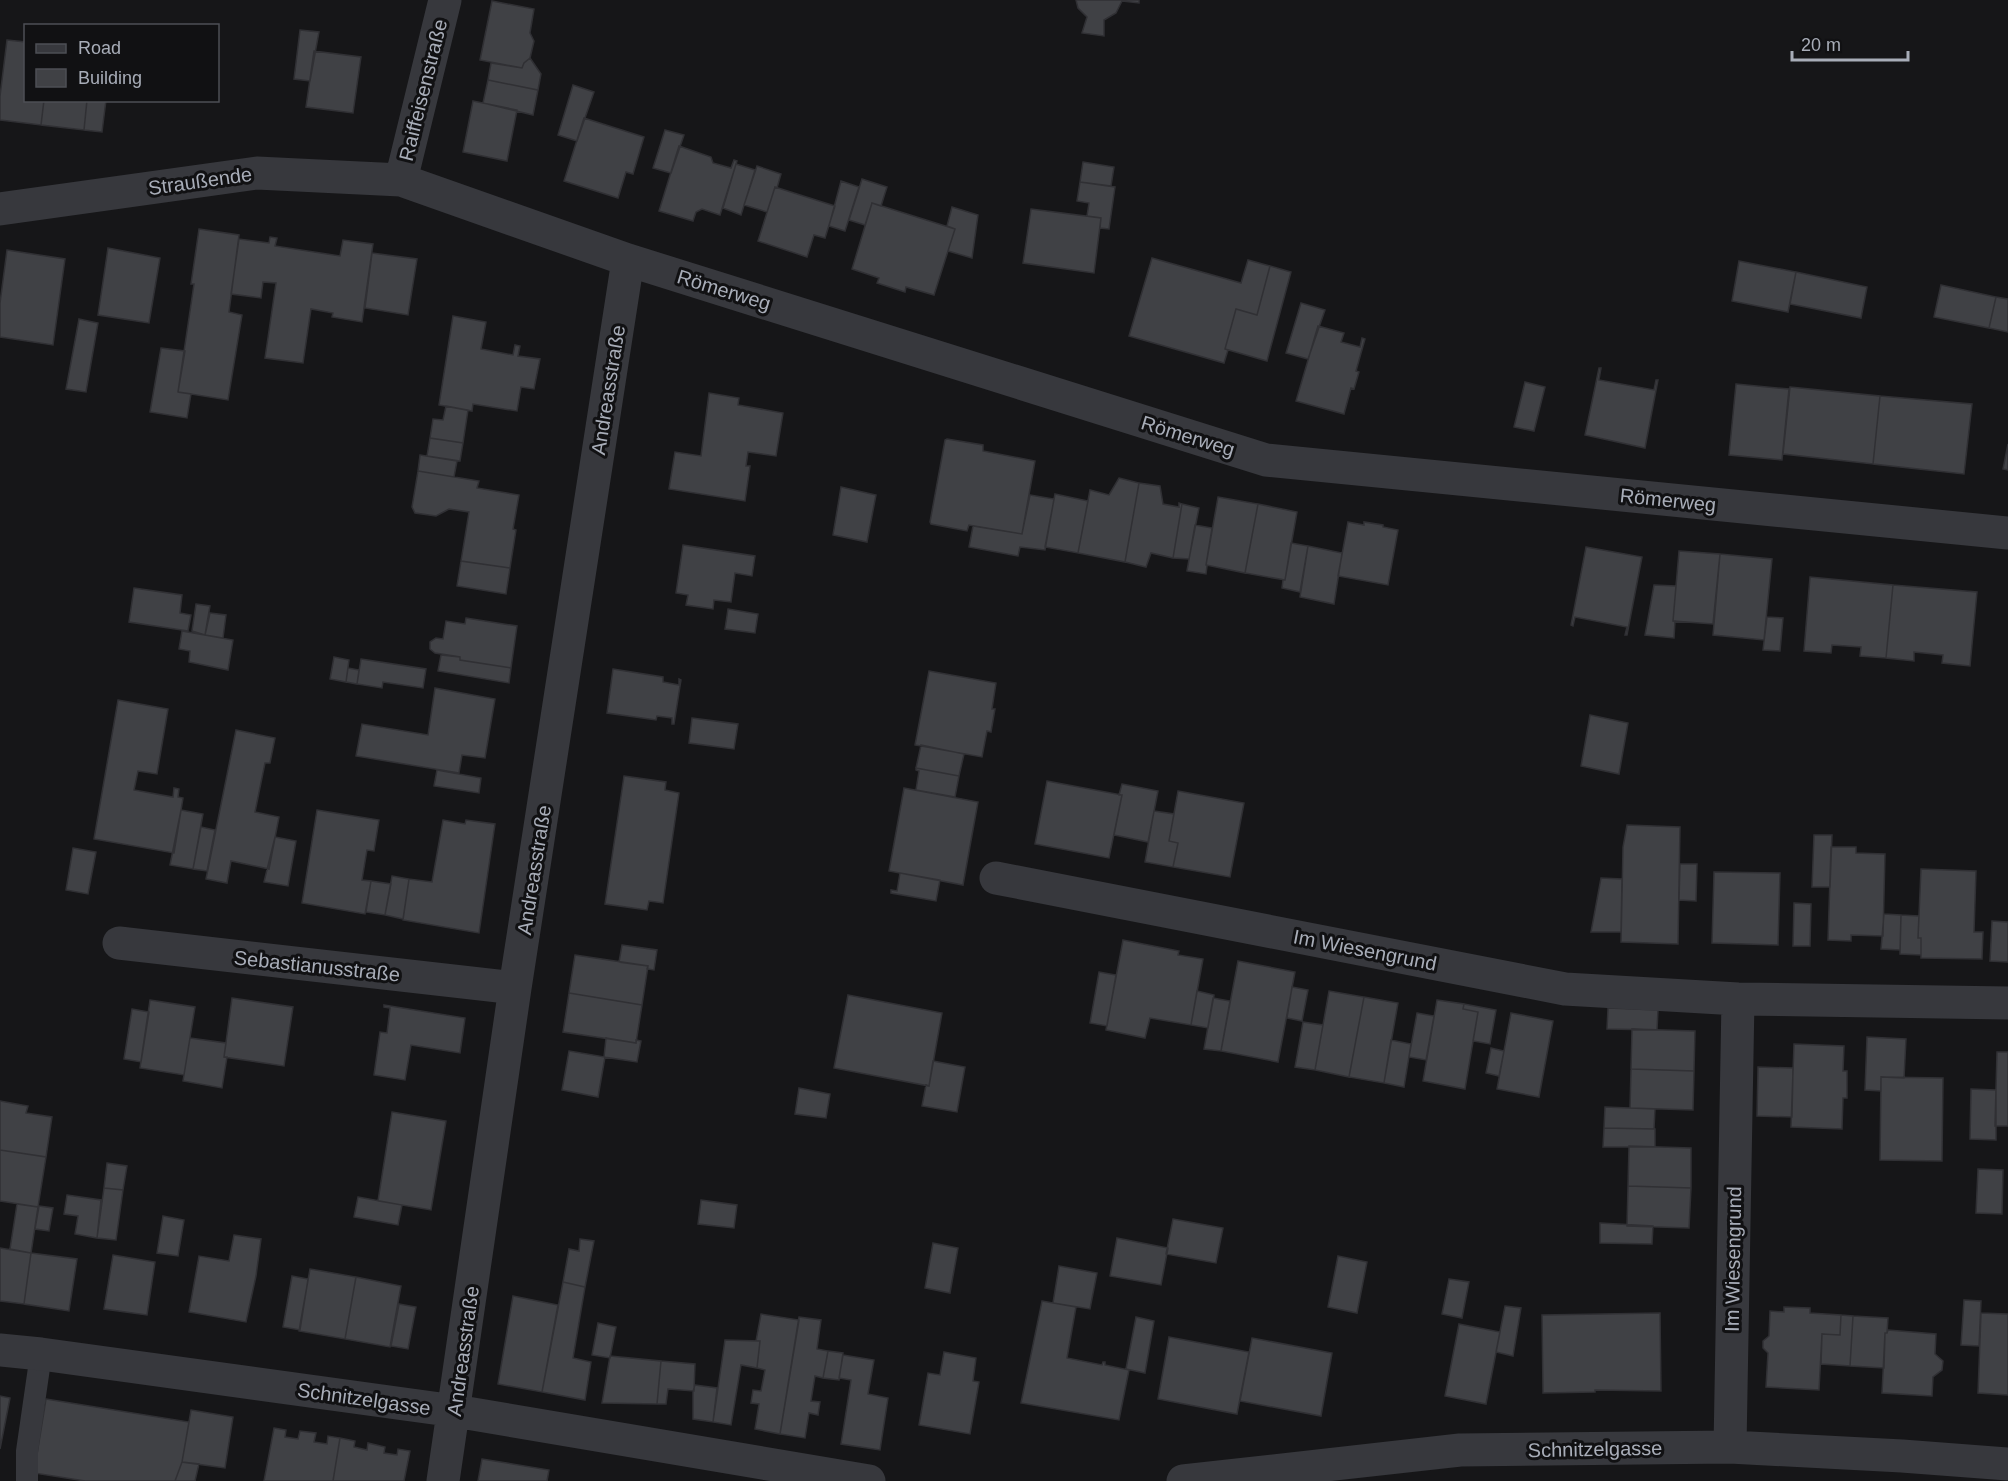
<svg xmlns="http://www.w3.org/2000/svg" width="2008" height="1481" font-family="Arial,sans-serif">
  <style>
    .building { fill: #404145; stroke: #303034; stroke-width: 1.5 }
    .lines { fill: none; stroke-linecap: round; stroke-linejoin: round }
    .lane { stroke: #37383d; stroke-width: 22 }
    .street { stroke: #37383d; stroke-width: 33 }
    .labels { text-anchor: middle; dominant-baseline: central; stroke-width: 6; stroke-linejoin: round; paint-order: stroke }
    .street-label { font-size: 20px; fill: #a8adb8; stroke: #111113 }
  </style>
  <rect width="100%" height="100%" fill="#161618"/>
  <path class="building" d="M1076 0H1139V3L1122 1 1116 13 1104 20V36L1082 33 1087 17 1078 8Z
    M492 1 534 9 530 33 534 41 530 58 524 63 522 68 480 60Z
    M300 30 319 32 310 81 294 79Z
    M7 40 26 42V100H44L41 125 0 120V96Z
    M314 51 361 57 353 113 306 107Z
    M530 58 541 74 538 90 488 80 491 63 522 68 524 63Z
    M488 80 538 90 533 115 483 103Z
    M573 85 594 92 577 141 558 135Z
    M44 100H87L84 130 41 125Z
    M87 100H106L102 132 84 130Z
    M473 101 517 110 507 161 463 152Z
    M584 118 644 137 633 174 626 172 618 198 564 181Z
    M665 130 684 135 671 173 653 168Z
    M679 146 711 157 713 163 731 168 734 160 737 161 720 215 702 209 696 212 693 221 659 211Z
    M1083 162 1114 167 1111 186 1080 182Z
    M736 164 755 170 741 215 723 208Z
    M757 166 781 174 777 188 775 187 767 212 744 205Z
    M862 179 887 187 881 206 872 203 865 225 849 220Z
    M841 181 859 187 845 231 829 226Z
    M1080 182 1115 187 1109 229 1100 228 1101 218 1087 216 1089 203 1077 201Z
    M775 187 835 206 825 238 814 235 807 257 758 241Z
    M872 203 955 229 934 295 906 287 905 292 877 283 879 278 852 269Z
    M952 207 978 215 972 258 948 251 955 229 947 226Z
    M1031 209 1101 218 1094 273 1023 263Z
    M199 229 239 235 229 312 242 315 228 400 178 392 194 284H191Z
    M270 237 277 238 275 246 340 256 343 240 373 244 362 322 332 317 333 313 311 309 303 363 265 358 276 283 263 282 261 298 231 294 239 239 269 243Z
    M108 248 160 258 149 323 98 315Z
    M7 250 65 259 53 345 0 337V303Z
    M372 253 417 259 408 315 365 308Z
    M1152 258 1241 283 1248 260 1270 266 1257 315 1236 309 1225 349 1228 350 1224 363 1129 336Z
    M1739 261 1796 272 1788 312 1732 301Z
    M1270 266 1291 272 1267 361 1225 349 1236 309 1257 315Z
    M1796 272 1867 287 1861 318 1790 304Z
    M1941 285 1996 297 1989 328 1934 317Z
    M1996 297 2008 299V332L1989 328Z
    M1301 303 1325 310 1308 359 1286 353Z
    M453 316 486 322 481 349 513 355 515 345 520 346 518 356 540 359 534 389 521 387 517 411 473 404 472 411 439 405Z
    M79 319 98 323 86 392 66 389Z
    M1318 326 1344 333 1341 342 1360 347 1362 338 1365 339 1356 371 1359 372 1354 389 1351 388 1344 414 1296 401Z
    M161 348 185 351 178 392 191 394 187 418 150 412Z
    M1599 368H1601L1599 380 1654 390 1656 380H1658L1645 448 1585 435Z
    M1525 382 1545 387 1534 431 1514 427Z
    M1736 384 1789 389 1782 460 1729 455Z
    M1790 387 1880 396 1873 464 1783 454Z
    M709 393 739 398 738 405 783 413 776 456 748 452 746 466H750L745 501 669 489 675 452 701 456Z
    M1880 396 1972 404 1964 474 1873 464Z
    M446 406 468 410 463 443 430 438 433 419 443 420Z
    M430 438 463 443 460 461 427 456Z
    M947 439 983 445V451L1035 461 1022 534 969 525 967 531 931 524 930 522 945 440Z
    M2008 444V470L2003 469Z
    M420 455 457 461 454 477 418 471Z
    M418 471 479 481 477 488 519 495 513 529 516 530 510 568 461 561 469 512 449 509 436 516 415 513 412 507Z
    M1119 478 1139 483 1125 562 1078 553 1090 490 1109 495Z
    M1139 483 1160 486 1163 504 1179 507V503L1182 504 1173 558 1151 553 1146 567 1125 562Z
    M841 487 876 495 867 542 833 535Z
    M1055 494 1088 501 1078 553 1045 547Z
    M1030 495 1054 499 1045 550 1020 547 1018 556 969 547 973 526 1022 534Z
    M1218 497 1258 504 1245 573 1206 565Z
    M1182 504 1199 508 1189 559 1173 558Z
    M1258 504 1297 512 1285 580 1245 573Z
    M1348 522 1364 525V522L1383 525V527L1398 530 1388 585 1338 576Z
    M1195 525 1212 528 1206 565 1207 566 1206 574 1187 571Z
    M1291 543 1308 546 1300 592 1282 588 1283 580H1285Z
    M683 545 755 556 752 576 735 573 731 602 714 600 713 609 686 605 688 595 676 593Z
    M1308 546 1342 553 1334 604 1300 597Z
    M1586 547 1642 557 1627 635H1625L1627 627 1575 617 1573 626 1571 625Z
    M1679 551 1720 554 1713 624 1673 621Z
    M1720 554 1772 559 1764 640 1713 635Z
    M461 561 510 568 506 594 457 586Z
    M1810 577 1893 585 1886 658 1860 656 1861 647 1832 645 1831 653 1804 651Z
    M1654 585 1676 586 1673 621H1675L1674 638 1645 635Z
    M1893 585 1977 592 1970 666 1942 663 1943 655 1914 652V661L1886 658Z
    M134 588 182 595 180 613 191 615 188 631 129 622Z
    M196 604 210 606 205 635 192 631Z
    M728 609 758 614 755 633 725 629Z
    M210 613 226 615 223 638 205 635Z
    M1767 617 1783 618 1780 651 1763 650Z
    M466 618 517 626 511 668 460 660V657L435 653 430 649V642L436 638 443 639 446 621 465 624Z
    M182 631 233 640 228 670 189 662 190 651 179 649Z
    M441 655 460 657V660L511 668 509 683 438 671Z
    M334 657 349 660 346 682 330 679Z
    M361 659 426 669 423 688 383 682 382 688 357 684Z
    M348 668 359 670 357 684 346 682Z
    M613 669 663 677V682L679 685V679L681 680 674 724H672V718L657 716 656 720 607 713Z
    M929 671 996 683 992 709H995L991 732 987 731 982 757 915 745Z
    M435 688 495 699 485 758 462 755 459 773 356 756 362 724 428 735Z
    M118 700 168 709 157 774 138 771 134 790 173 797 174 788 179 789 178 797 183 798 174 853 94 839Z
    M1590 715 1628 723 1619 774 1581 766Z
    M692 718 738 724 734 749 689 743Z
    M236 730 275 738 270 763H265L255 812 279 817 269 869 231 861 227 883 206 879Z
    M921 745 964 754 959 776 916 768Z
    M916 768 959 776 955 797 916 790 919 771 916 770Z
    M437 770 481 778 479 793 434 786Z
    M624 776 666 782 665 790 679 793 663 903 649 901 647 910 605 904Z
    M1047 781 1122 795 1109 858 1035 844Z
    M1122 784 1158 791 1148 842 1114 835 1122 795H1119Z
    M904 788 978 802 963 885 889 871Z
    M1178 791 1244 803 1230 877 1173 867 1178 843 1169 841Z
    M181 810 203 814 193 869 170 865Z
    M317 810 379 820 374 851 367 850 362 880 371 881 365 914 302 903Z
    M1154 811 1174 814 1169 841 1178 843 1173 867 1145 862Z
    M443 820 465 824 466 820 495 824 479 933 403 920 409 879 432 882Z
    M1627 825 1680 827 1678 944 1621 942 1623 847Z
    M201 827 215 830 207 871 193 869Z
    M1814 835H1832L1830 887H1812Z
    M275 837 296 841 288 886 264 882Z
    M1831 847H1856V853L1885 854 1883 936 1851 935V941L1828 940Z
    M73 848 96 852 88 894 66 890Z
    M1680 864H1697L1696 901 1679 900Z
    M1921 869 1976 871 1974 932H1983L1982 959 1921 958V938H1918Z
    M1714 872 1780 873 1778 945 1712 943Z
    M900 873 940 880 936 901 891 893V890L897 891Z
    M392 876 409 879 403 919 385 915Z
    M1601 878 1622 879 1621 932H1591Z
    M371 881 391 884 385 915 366 912Z
    M1794 903 1811 904 1810 946H1793Z
    M1884 914 1901 915 1900 950 1881 949Z
    M1901 915 1919 916 1918 938H1921V955L1900 954Z
    M1992 921 2008 922V962L1990 961Z
    M1123 940 1179 951 1178 955 1203 959 1191 1025 1150 1018 1145 1038 1106 1030Z
    M622 945 657 950 654 970 647 969 648 966 619 962Z
    M575 955 648 966 642 1005 569 993Z
    M1238 961 1295 972 1278 1062 1221 1051Z
    M1099 972 1116 975 1107 1026 1090 1023Z
    M1292 987 1308 990 1302 1021 1287 1018Z
    M1197 991 1214 995 1208 1028 1191 1025Z
    M1329 991 1364 997 1349 1077 1315 1070Z
    M569 993 642 1005 636 1043 563 1032Z
    M848 995 942 1013 929 1086 834 1068Z
    M1364 997 1398 1003 1384 1083 1349 1077Z
    M232 998 293 1007 284 1066 224 1057Z
    M1213 998 1230 1001 1221 1051 1204 1049Z
    M150 1000 195 1007 184 1075 140 1068Z
    M1437 1000 1464 1004 1463 1009 1478 1012 1465 1089 1423 1081Z
    M1464 1004 1496 1010 1490 1044 1473 1041 1478 1012 1463 1009Z
    M384 1005 465 1018 460 1053 411 1045 405 1080 374 1075 380 1032 387 1033 390 1008 384 1007Z
    M1608 1008 1658 1010 1657 1030 1607 1029Z
    M132 1009 149 1012 141 1062 124 1059Z
    M1417 1013 1434 1016 1426 1060 1409 1057Z
    M1511 1013 1553 1021 1539 1097 1497 1089Z
    M1303 1022 1323 1025 1315 1070 1295 1067Z
    M1632 1029 1695 1031 1694 1071 1631 1069Z
    M1867 1037 1906 1039 1904 1078 1881 1077V1091L1865 1090Z
    M190 1038 226 1043 224 1057H227L222 1088 183 1081Z
    M606 1038 636 1043V1040L641 1041 637 1062 604 1057Z
    M1391 1040 1411 1044 1404 1087 1384 1083Z
    M1794 1044 1844 1046 1843 1071H1847V1098H1843L1842 1129 1791 1127Z
    M1491 1048 1504 1051 1499 1076 1486 1073Z
    M569 1051 605 1057 598 1097 562 1090Z
    M1997 1052H2008V1126H1995Z
    M933 1061 965 1067 957 1112 922 1106 926 1085 929 1086Z
    M1758 1067 1793 1068 1792 1117 1757 1116Z
    M1631 1069 1694 1071 1693 1110 1630 1108Z
    M1881 1077 1943 1078 1942 1161 1880 1160Z
    M799 1088 830 1094 826 1118 795 1114Z
    M1971 1089 1996 1090V1140L1970 1139Z
    M0 1101 28 1106 26 1113 52 1117 46 1157 0 1150Z
    M1605 1107 1655 1109 1654 1129 1604 1128Z
    M392 1112 446 1121 431 1210 378 1201Z
    M1604 1128 1655 1129V1147H1603Z
    M1629 1146 1691 1148V1188L1628 1186Z
    M0 1150 46 1157 38 1207 0 1201Z
    M107 1163 127 1166 123 1190 104 1188Z
    M1978 1169 2003 1170 2002 1214 1976 1213Z
    M1628 1186 1691 1188 1689 1228 1627 1226Z
    M104 1188 123 1190 116 1240 97 1238Z
    M67 1195 101 1200 97 1238 75 1234 78 1216 64 1214Z
    M358 1197 402 1205 398 1225 354 1217Z
    M701 1200 737 1205 734 1228 698 1224Z
    M17 1204 38 1207 31 1253 10 1249Z
    M39 1206 53 1208 49 1231 35 1229Z
    M163 1216 184 1220 178 1256 157 1253Z
    M1173 1219 1223 1228 1216 1263 1166 1254Z
    M1600 1223 1653 1226 1652 1244 1600 1243Z
    M234 1235 261 1239 256 1276 246 1322 189 1312 199 1256 229 1261Z
    M1117 1238 1168 1248 1161 1285 1110 1276Z
    M580 1239 594 1241 585 1287 563 1282 569 1249 579 1251Z
    M933 1243 958 1248 950 1293 925 1288Z
    M0 1248 31 1253 24 1304 0 1301Z
    M31 1253 77 1259 69 1311 24 1304Z
    M113 1255 155 1262 147 1315 104 1309Z
    M1338 1256 1367 1262 1357 1313 1328 1307Z
    M1059 1266 1097 1273 1090 1309 1053 1303Z
    M310 1269 356 1277 345 1339 299 1331Z
    M292 1276 308 1279 300 1330 283 1327Z
    M356 1277 401 1286 390 1347 345 1339Z
    M1449 1279 1469 1282 1462 1318 1442 1314Z
    M563 1282 585 1287 573 1358 591 1362 585 1400 542 1392Z
    M513 1296 558 1305 542 1392 498 1384Z
    M1964 1300 1981 1301 1979 1346 1961 1345Z
    M1042 1301 1076 1307 1067 1358 1102 1365 1103 1362H1105V1365L1129 1370 1119 1420 1021 1403Z
    M399 1304 416 1307 408 1349 391 1346Z
    M1505 1306 1521 1308 1513 1356 1496 1352Z
    M1784 1307 1810 1308V1313L1841 1315 1840 1335 1822 1334 1819 1390 1766 1387 1768 1353 1763 1348V1341L1769 1336 1770 1311 1784 1312Z
    M1660 1313 1661 1391 1595 1390V1392L1543 1393 1542 1315Z
    M1981 1313 2008 1314V1395L1978 1393Z
    M761 1314 799 1320 780 1434 755 1429 759 1404 751 1403 753 1390 761 1391 765 1370 757 1368 760 1341H756Z
    M1841 1315 1853 1316 1850 1366 1821 1364 1822 1334 1840 1335Z
    M1853 1316 1888 1318 1887 1333H1885L1884 1368 1850 1366Z
    M799 1317 821 1320 817 1349 828 1351 823 1378 815 1376 811 1401 820 1402 818 1415 809 1413 805 1438 780 1434Z
    M1136 1317 1154 1321 1145 1373 1126 1369Z
    M598 1323 616 1327 610 1358 592 1355Z
    M1459 1324 1500 1332 1486 1404 1445 1396Z
    M1888 1330 1936 1334 1935 1354 1943 1361 1942 1370 1933 1377 1932 1396 1882 1393 1885 1333H1887Z
    M1169 1337 1249 1352 1237 1414 1158 1399Z
    M1252 1338 1332 1353 1321 1416 1240 1401Z
    M725 1340 760 1341 757 1368 741 1365 731 1425 713 1422Z
    M828 1351 843 1353 839 1380 823 1378Z
    M944 1352 976 1358 973 1381 979 1382 970 1434 919 1425 928 1373 940 1375Z
    M843 1355 874 1360 868 1394 888 1398 880 1450 841 1444 851 1380 839 1378Z
    M610 1356 661 1361 657 1404 602 1403Z
    M661 1361 695 1364 694 1391 668 1389 666 1404H657Z
    M695 1385 717 1388 713 1422 693 1419V1391Z
    M0 1396 10 1398 0 1449Z
    M46 1399 189 1422 182 1462 175 1481H85L34 1473Z
    M191 1410 233 1417 225 1468 182 1462Z
    M274 1428 286 1430 285 1437 298 1439 300 1431 316 1433 314 1442 327 1444 328 1436 340 1438 333 1481H264Z
    M340 1438 355 1441 354 1447 367 1450 368 1443 385 1447 384 1453 397 1455 398 1449 410 1451 404 1481H333Z
    M482 1459 549 1470 547 1481H478Z
    M182 1462 199 1464 195 1481H175Z"/>
  <g class="lines">
    <path class="lane" d="M27 1481V1451L41 1354"/>
    <path class="street" d="M401 180 445 0
      M0 209 257 173 401 180 628 260 1266 460 2008 533
      M996 878 1565 989 1738 999 2008 1003
      M119 943 515 988
      M0 1350 41 1354 455 1411 869 1481
      M1730 1447 1738 999
      M443 1481 515 988 628 260
      M1183 1481 1460 1450 1730 1447 1902 1456 2008 1464"/>
  </g>
  <g class="labels">
    <g class="street-label">
      <text transform="translate(423 90) rotate(-76)">Raiffeisenstraße</text>
      <text transform="translate(200 181) rotate(-8)">Straußende</text>
      <text transform="translate(724 290) rotate(17)">Römerweg</text>
      <text transform="translate(608 390) rotate(-81)">Andreasstraße</text>
      <text transform="translate(1188 436) rotate(17)">Römerweg</text>
      <text transform="translate(1668 500) rotate(6)">Römerweg</text>
      <text transform="translate(534 870) rotate(-81)">Andreasstraße</text>
      <text transform="translate(1365 950) rotate(11)">Im Wiesengrund</text>
      <text transform="translate(317 966) rotate(6)">Sebastianusstraße</text>
      <text transform="translate(1733 1259) rotate(-89)">Im Wiesengrund</text>
      <text transform="translate(463 1351) rotate(-82)">Andreasstraße</text>
      <text transform="translate(364 1399) rotate(8)">Schnitzelgasse</text>
      <text transform="translate(1595 1449) rotate(-1)">Schnitzelgasse</text>
    </g>
  </g>
  <rect x="24" y="24" width="195" height="78" fill="#111113" stroke="#4d4f55" stroke-width="1.5"/>
  <rect x="36" y="44" width="30" height="9" fill="#37383d" stroke="#4d4f55" stroke-width="1.5"/>
  <text x="78" y="54" font-size="18" fill="#a8adb8">Road</text>
  <rect x="36" y="69" width="30" height="18" fill="#404145" stroke="#4d4f55" stroke-width="1.5"/>
  <text x="78" y="84" font-size="18" fill="#a8adb8">Building</text>
  <path d="M1792 51v9h116v-9" fill="none" stroke="#a8adb8" stroke-width="3"/>
  <text x="1801" y="51" font-size="18" fill="#a8adb8" stroke="#111113" stroke-width="4.5" paint-order="stroke">20 m</text>
</svg>
